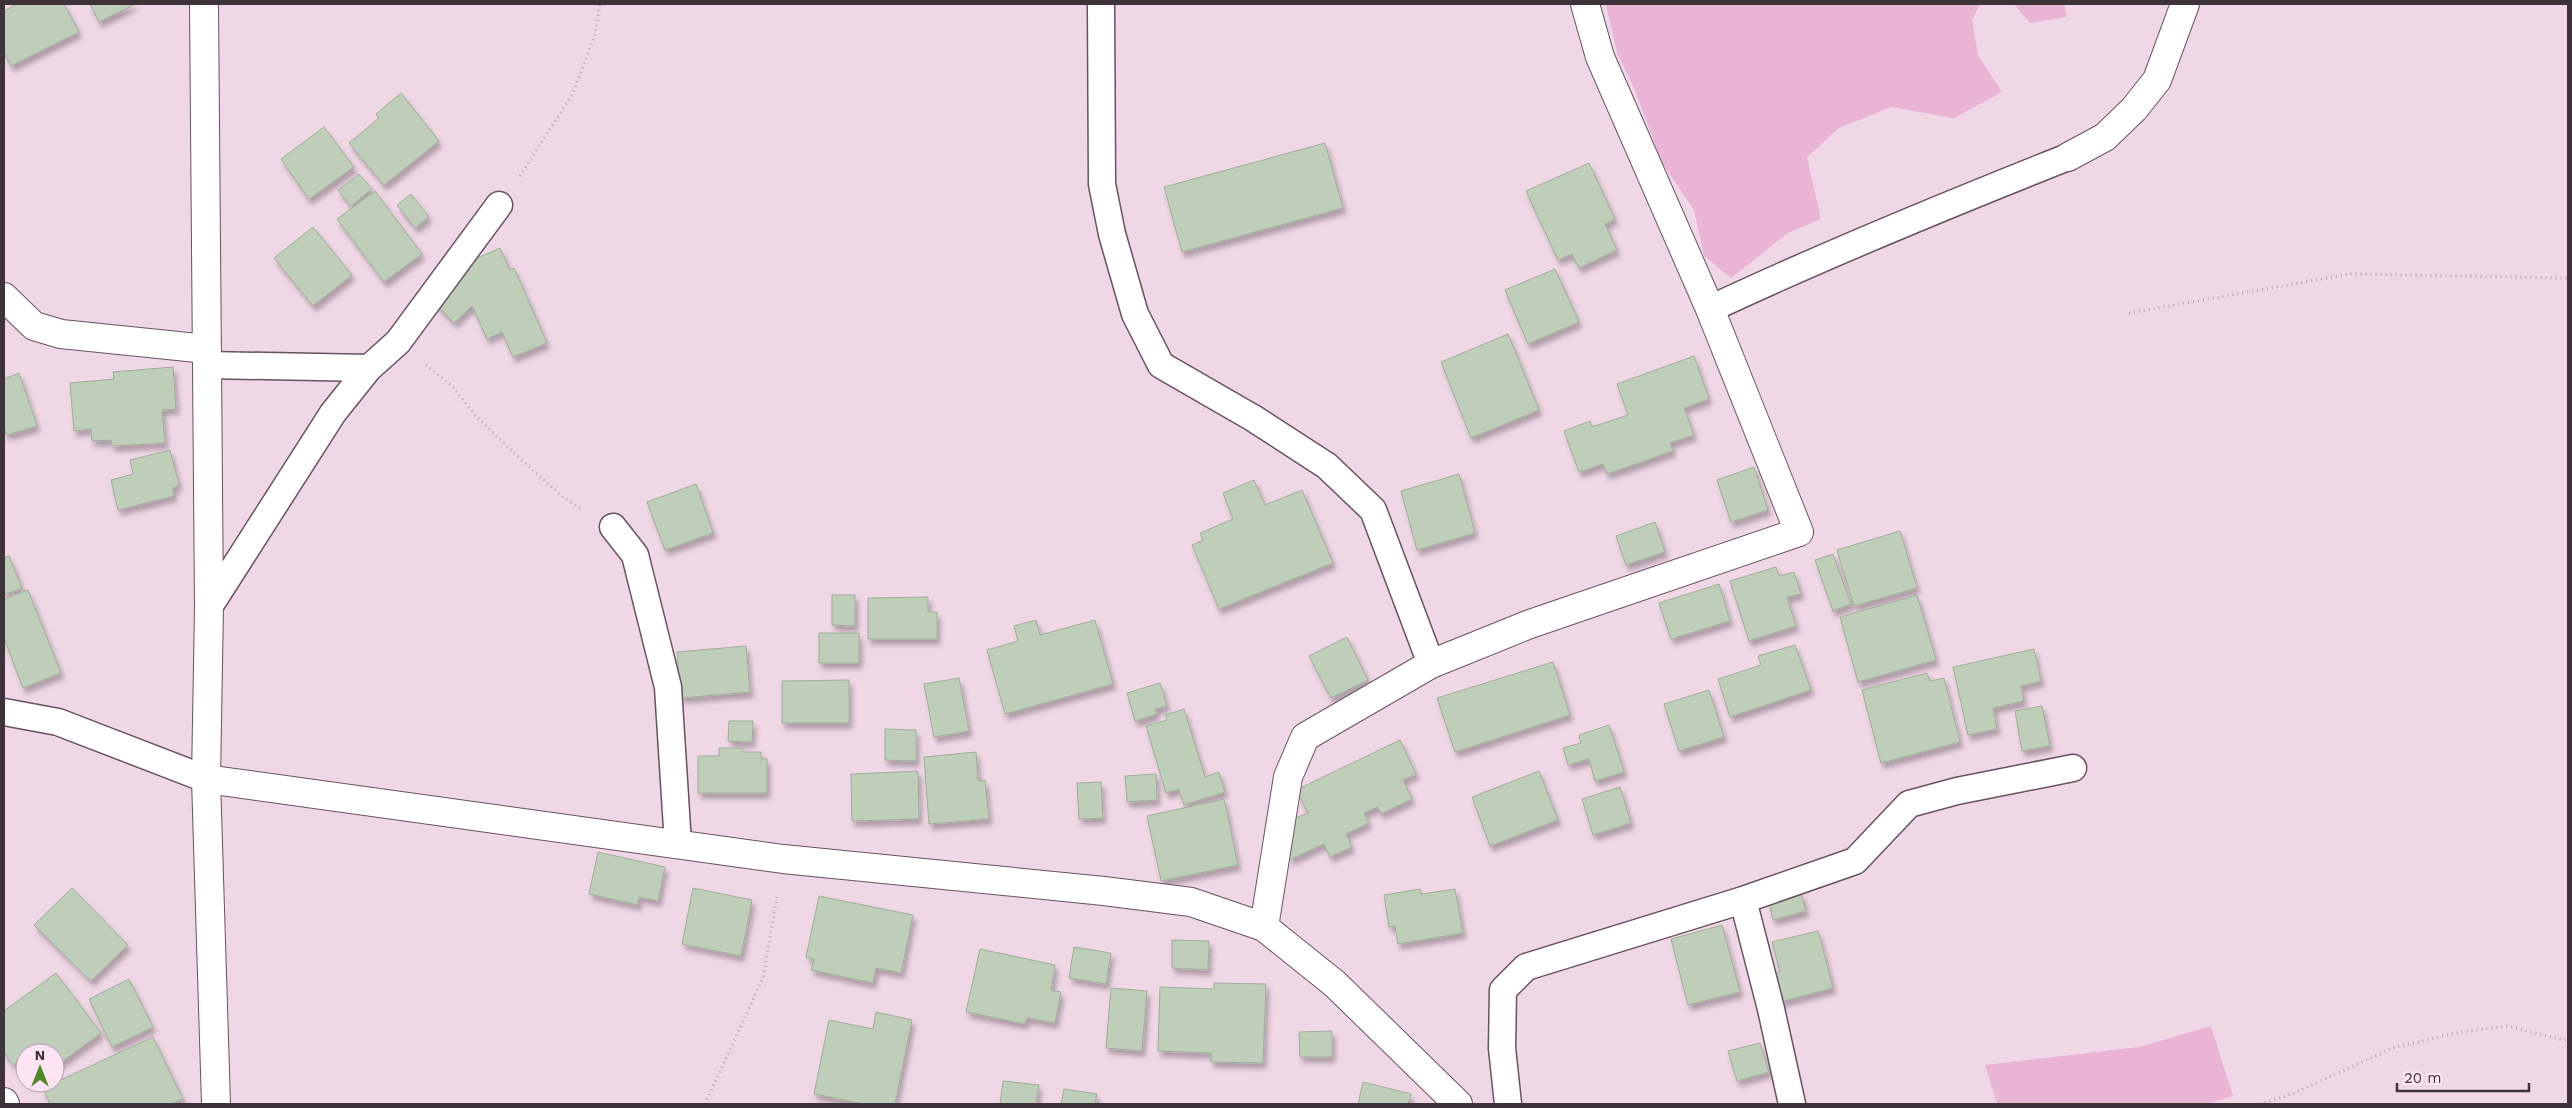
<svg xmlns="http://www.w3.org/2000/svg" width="2572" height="1108" font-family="'Work Sans',sans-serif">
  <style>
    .green { fill: #e9b4d6 }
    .building { fill: #bfceb8; stroke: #9fae98; filter: url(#shadow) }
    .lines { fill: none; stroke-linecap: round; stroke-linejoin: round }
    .lane-casing { stroke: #685260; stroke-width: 29 }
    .street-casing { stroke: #685260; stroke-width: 30 }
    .path { stroke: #b8a4b0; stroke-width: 3; stroke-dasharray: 1 4; stroke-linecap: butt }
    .lane { stroke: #fff; stroke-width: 26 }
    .street { stroke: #fff; stroke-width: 28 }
  </style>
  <defs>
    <filter id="shadow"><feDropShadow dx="3" dy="5.5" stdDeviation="2.5" flood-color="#0004"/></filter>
  </defs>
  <rect width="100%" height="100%" fill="#f0d7e6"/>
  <path class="green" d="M1606 4H1980L1972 20 1978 55 2002 92 1954 118 1891 107 1839 128 1807 157 1821 219 1788 233 1731 278 1704 256 1694 210 1662 163 1634 88 1617 53Z
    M2014 4H2065L2066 17 2030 23Z
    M2211 1026 2233 1096 2208 1104H1997L1985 1065 2139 1047Z"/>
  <path class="building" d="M17 4H64L79 32 11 66 4 52V11Z
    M90 4H136L99 22Z
    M401 93 439 141 384 185 349 143 379 118 376 114Z
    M324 127 354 167 309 199 281 159Z
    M1325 143 1343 208 1182 252 1164 187Z
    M1589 163 1615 219 1605 224 1617 250 1579 268 1572 254 1558 260 1526 191Z
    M359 174 372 189 351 206 338 190Z
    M375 191 422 254 384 282 337 219Z
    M411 194 429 217 415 228 397 205Z
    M313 227 352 275 313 306 274 258Z
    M500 248 510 270 514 268 547 343 513 357 502 332 487 339 472 306 454 323 433 301 457 267Z
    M1555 269 1579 322 1528 344 1505 290Z
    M1508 334 1539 410 1471 438 1441 362Z
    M1694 356 1709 399 1684 408 1694 435 1670 443 1673 451 1607 474 1603 464 1579 472 1564 431 1590 421 1592 427 1628 415 1617 384Z
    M173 367 176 409 162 410 165 443 112 446 111 440 92 441 91 429 74 431 70 383 114 379 113 372Z
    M19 373 37 426 7 435 4 429V379Z
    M170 450 179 485 173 488 174 496 118 510 111 480 133 474 130 460Z
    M1754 467 1768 510 1731 522 1717 480Z
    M1459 474 1475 533 1417 550 1401 491Z
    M1254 480 1265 505 1302 490 1333 563 1219 609 1192 545 1203 540 1200 533 1233 519 1223 493Z
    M696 484 713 533 665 550 647 502Z
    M1655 522 1665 552 1626 565 1616 536Z
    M1900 531 1917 588 1854 606 1837 550Z
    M1833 554 1851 604 1833 611 1815 560Z
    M9 556 22 588 4 595V558Z
    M1776 567 1779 576 1794 572 1801 594 1787 597 1796 626 1749 641 1730 581Z
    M1719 584 1730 621 1671 639 1659 603Z
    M28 590 61 673 23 688 4 638V599Z
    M832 595H855V626L832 625Z
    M1917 595 1936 660 1858 682 1840 617Z
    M928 597V612H937V639H868V598Z
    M1036 620 1040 635 1095 620 1113 684 1005 714 987 650 1018 641 1014 626Z
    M819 633H859V663H819Z
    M1347 637 1368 680 1331 698 1309 656Z
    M1795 645 1811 690 1730 717 1718 679 1761 665 1758 656Z
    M746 646 750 692 681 698 677 652Z
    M2034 649 2041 681 2021 686 2024 701 1993 708 1997 729 1968 735 1953 667Z
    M1553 662 1570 715 1455 752 1437 698Z
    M1927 673 1930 681 1944 678 1960 742 1881 763 1862 690Z
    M959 678 969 731 934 737 924 684Z
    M849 680V723H782V681Z
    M1160 683 1167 706 1155 709 1157 714 1135 721 1127 693Z
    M1709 690 1724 737 1679 751 1664 704Z
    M2042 706 2050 746 2022 751 2015 711Z
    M1184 709 1205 777 1219 772 1225 792 1184 805 1179 789 1166 793 1146 726 1167 720 1165 715Z
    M729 721H753L752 742 728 741Z
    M1609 725 1624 772 1595 781 1589 759 1568 765 1563 748 1581 743 1579 735Z
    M885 729 916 730V761L885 760Z
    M1400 740 1416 774 1403 780 1412 799 1381 814 1378 807 1364 813 1369 823 1346 834 1352 847 1330 857 1324 844 1289 860 1293 819 1308 813 1296 790Z
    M719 748H743V752H761V759H767V793H698V756H719Z
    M976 752 978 781 985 780 989 819 929 824 924 757Z
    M918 771 919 819 852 821 851 774Z
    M1539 771 1558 820 1490 846 1472 797Z
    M1156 774 1157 800 1127 802 1125 776Z
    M1101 782 1103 818 1079 819 1077 783Z
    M1620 787 1631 823 1593 835 1582 799Z
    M1224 799 1238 865 1161 881 1147 816Z
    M598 852 665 867 658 901 639 897 638 905 589 894Z
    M72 888 128 945 91 981 34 925Z
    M693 888 752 900 741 956 682 944Z
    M1420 889 1422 894 1455 889 1463 933 1398 944 1395 926 1389 927 1384 895Z
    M1801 893 1806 911 1773 920 1769 902Z
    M819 896 913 915 901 973 876 968 873 983 811 970 814 959 806 957Z
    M1722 925 1740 992 1688 1005 1671 939Z
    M1818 931 1833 988 1780 1002 1772 973 1780 972 1772 942Z
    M1172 940 1209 941 1208 970 1172 968Z
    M1074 947 1111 953 1106 984 1069 978Z
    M980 949 1055 965 1051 990 1061 992 1055 1023 1027 1018 1025 1024 966 1012Z
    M56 973 101 1033 55 1067V1053H38L35 1049 25 1053V1056L13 1065 4 1052V1011Z
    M129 979 153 1027 112 1047 89 999Z
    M1214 983 1266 984 1263 1063 1211 1062V1053L1158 1051 1160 987 1214 989Z
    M1111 988 1147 991 1142 1051 1106 1048Z
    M876 1012 912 1020 895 1104H864L814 1094 829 1020 873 1029Z
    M1332 1031V1057H1300L1299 1032Z
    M153 1037 183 1099 171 1104H50L43 1088Z
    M1760 1043 1769 1072 1737 1081 1728 1051Z
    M1003 1081 1039 1085 1036 1104H1000Z
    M1363 1082 1411 1094 1408 1104H1358Z
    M1064 1089 1097 1094 1095 1104H1061Z"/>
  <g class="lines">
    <g class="lane-casing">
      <path id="lane" d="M1101 4 1102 184 1112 234 1135 314 1161 365 1253 418 1327 466 1373 510 1431 664
        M1710 309C1827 254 1947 205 2068 157
        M207 365 369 368
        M613 527 635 555 668 687 678 844
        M209 607 333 413 369 368 398 342 499 205
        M4 712 58 722 206 779
        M1743 900 1771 1009 1792 1104
        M1508 1104 1502 1048 1503 990 1526 967 1743 900 1855 861 1909 804 1957 791 2073 768"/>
    </g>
    <g class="street-casing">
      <path id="street" d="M204 4 209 607 206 779 216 1104
        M2068 157 2105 137 2134 109 2157 80 2185 4
        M4 297 34 326 61 334 207 349
        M206 779 783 859 1104 891 1191 902 1264 927 1335 984 1458 1104
        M1264 927 1288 777 1305 737 1431 664 1530 624 1799 532 1710 309 1600 57 1585 4
        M4 1102 5 1104"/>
    </g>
    <path class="path" d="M520 176 572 95 595 35 600 4
      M2129 313 2350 274 2568 278
      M426 365 453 387 475 415 513 452 564 498 582 509
      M705 1104 763 978 777 896
      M2260 1104 2292 1094 2393 1048 2455 1033 2507 1026 2563 1040 2568 1039"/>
    <use href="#lane" class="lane"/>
    <use href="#street" class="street"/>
  </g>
  <rect width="2572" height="1108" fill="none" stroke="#3d3339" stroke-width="10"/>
  <g transform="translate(40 1068)"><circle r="24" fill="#fee4f4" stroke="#b19da9"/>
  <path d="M0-4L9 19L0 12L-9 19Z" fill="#508b29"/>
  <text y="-8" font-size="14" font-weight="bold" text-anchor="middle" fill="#3d3339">N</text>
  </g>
  <path d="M2397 1083v8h132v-8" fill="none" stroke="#3d3339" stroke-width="2.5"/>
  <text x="2404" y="1083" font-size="15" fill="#3d3339" stroke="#fee4f4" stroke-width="4" paint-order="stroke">20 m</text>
</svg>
